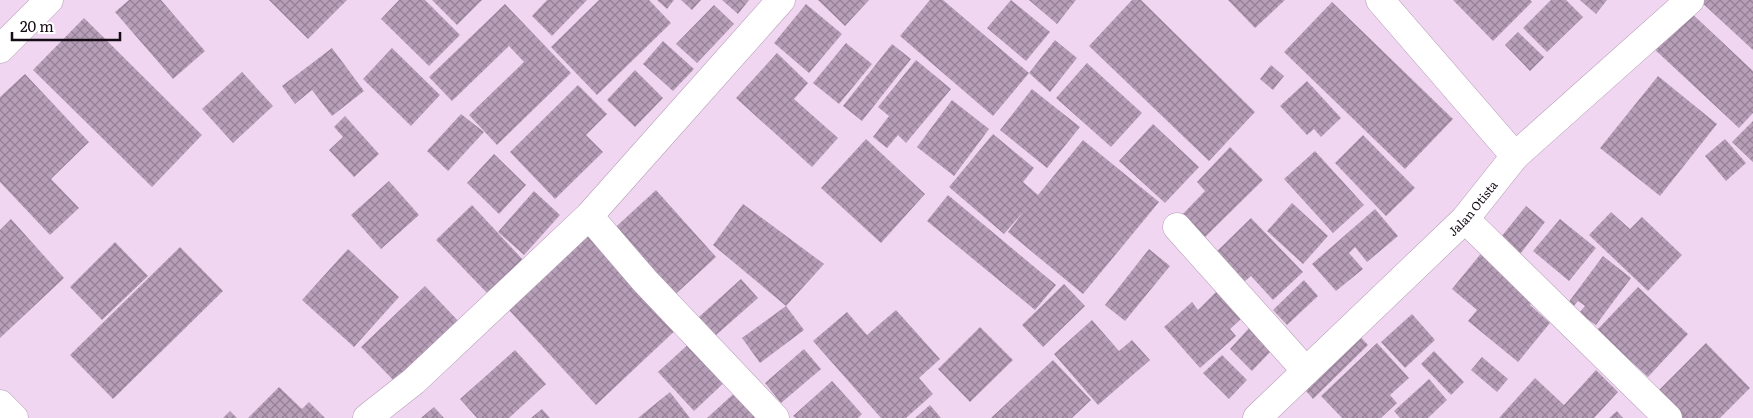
<svg xmlns="http://www.w3.org/2000/svg" width="1753" height="418" font-family="Literata,serif">
  <style>
    .building { fill: url(#building-cross-hatch) }
    .lines { fill: none; stroke-linecap: round; stroke-linejoin: round }
    .minor-casing { stroke: #b49bb5; stroke-width: 29 }
    .tertiary-casing { stroke: #b49bb5; stroke-width: 29 }
    .primary-casing { stroke: #b49bb5; stroke-width: 29 }
    .minor { stroke: #fff; stroke-width: 28 }
    .tertiary { stroke: #fff; stroke-width: 28 }
    .primary { stroke: #fff; stroke-width: 28 }
    .labels { text-anchor: middle; dominant-baseline: central; stroke-width: 4; stroke-linejoin: round; paint-order: stroke }
    .street-label { font-size: 12px; fill: #150c15; stroke: #fff }
  </style>
  <defs>
    <pattern id="building-cross-hatch" width="8" height="8" patternUnits="userSpaceOnUse" patternTransform="scale(1.25)"><rect width="8" height="8" fill="#b89fb9"/><path d="M0 0l8 8M0 8l8-8" fill="none" stroke="#948095"/></pattern>
  </defs>
  <rect width="100%" height="100%" fill="#f1d6f2"/>
  <path class="building" d="M129 0H161L205 51 173 79 115 12Z
    M269 0H347L308 39Z
    M399 0H425L460 35 429 66 381 19Z
    M432 0H482L457 25Z
    M547 0H587L552 36 532 16Z
    M599 0H649L671 23 597 95 551 47Z
    M657 0H674L667 9Z
    M681 0H701L692 10Z
    M722 0H749L738 14Z
    M818 0H869L845 26Z
    M930 0H943L1029 73 993 116 900 36Z
    M1011 0 1050 32 1026 61 987 28Z
    M1029 0H1076L1057 24Z
    M1132 0H1141L1255 112 1209 161 1089 46Z
    M1228 0H1285L1255 28Z
    M1453 0H1530L1532 2 1493 41Z
    M1551 0H1566L1583 17 1547 52 1523 28Z
    M1580 0H1607L1596 14Z
    M1699 0H1753V50Z
    M1332 2 1453 119 1405 169 1284 52Z
    M505 4 571 73 497 145 469 115 524 62 509 46 452 101 429 77Z
    M806 4 842 34 809 73 774 43Z
    M714 5 734 24 697 63 676 44Z
    M1687 9 1753 71V113L1739 128 1652 47Z
    M84 18 202 135 152 187 33 70Z
    M1518 32 1544 57 1530 71 1505 45Z
    M1055 40 1077 58 1050 92 1029 73Z
    M663 41 694 69 673 91 643 64Z
    M846 43 872 64 839 104 813 83Z
    M892 44 911 59 862 121 843 106Z
    M332 48 364 91 332 116 312 90 295 104 282 86Z
    M392 48 440 95 411 126 363 79Z
    M777 53 808 83 794 99 838 138 812 167 736 98Z
    M916 60 951 89 906 143 898 135 887 148 873 137 889 116 878 107Z
    M1087 63 1142 113 1111 147 1056 98Z
    M1271 65 1284 76 1273 90 1260 79Z
    M635 70 663 98 635 127 607 100Z
    M242 72 273 106 233 143 202 109Z
    M25 74 89 142 51 179 79 208 50 235 0 182V97Z
    M1658 76 1717 124 1660 196 1600 148Z
    M1307 81 1341 118 1321 137 1314 129 1307 135 1280 106Z
    M578 85 607 114 586 135 603 152 555 199 510 152Z
    M1032 89 1080 127 1047 168 1000 130Z
    M952 100 989 129 954 176 917 147Z
    M461 114 484 132 448 171 427 151Z
    M345 116 379 154 354 177 329 150 343 137 334 127Z
    M1753 121V162L1732 142Z
    M1153 124 1199 167 1165 203 1119 161Z
    M993 134 1034 168 1023 182 1038 195 1083 140 1159 202 1083 294 1008 232 1024 211 1004 234 949 187Z
    M1363 135 1415 188 1386 216 1335 163Z
    M866 139 925 194 881 243 821 188Z
    M1725 139 1746 163 1726 181 1705 156Z
    M1230 147 1263 180 1202 240 1179 218 1205 191 1197 182Z
    M1315 151 1364 205 1333 233 1284 179Z
    M494 154 526 185 499 214 467 183Z
    M389 181 419 215 381 249 351 215Z
    M656 190 716 257 667 302 607 235Z
    M534 191 560 215 524 255 498 232Z
    M948 195 1056 285 1035 310 927 221Z
    M1292 203 1328 236 1303 264 1267 231Z
    M743 204 824 264 786 306 804 330 760 363 742 338 786 306 713 245Z
    M472 205 524 261 488 294 436 240Z
    M1526 206 1545 222 1517 258 1497 242Z
    M1375 209 1398 236 1367 262 1355 247 1349 253 1363 269 1336 291 1312 264Z
    M1611 212 1630 229 1642 217 1682 255 1648 291 1589 235Z
    M1251 218 1303 272 1273 300 1251 276 1239 286 1211 257Z
    M11 219 64 278 0 338V230Z
    M1560 219 1596 248 1569 281 1533 251Z
    M592 232 680 326 596 405 509 310Z
    M115 242 148 276 102 320 70 287Z
    M180 247 223 291 113 399 70 355Z
    M348 249 399 297 354 347 302 300Z
    M1149 249 1170 266 1125 321 1105 305Z
    M1483 251 1537 296 1530 305 1550 323 1518 362 1468 321 1477 310 1452 289Z
    M1603 256 1631 278 1596 325 1579 313 1585 306 1578 301 1573 307 1568 303Z
    M741 279 758 298 707 343 690 325Z
    M1304 280 1318 296 1287 325 1273 310Z
    M1064 284 1085 306 1043 347 1022 325Z
    M425 286 463 326 399 386 361 347Z
    M1638 287 1688 334 1648 377 1597 330Z
    M1217 291 1242 318 1230 329 1236 336 1200 368 1164 327 1192 302 1198 310Z
    M896 310 940 359 919 378 933 394 906 418H881L813 341 847 312 867 335Z
    M1412 314 1435 340 1405 368 1381 342Z
    M1092 320 1119 351 1132 340 1150 360 1098 405 1054 354Z
    M980 327 1013 360 970 402 938 369Z
    M1249 328 1272 350 1252 371 1230 349Z
    M1356 332 1368 345 1313 399 1301 385Z
    M693 340 728 379 694 411 658 372Z
    M1377 343 1409 378 1390 395 1397 403 1381 418H1342L1321 396Z
    M1706 343 1750 388 1720 418H1680L1656 393Z
    M804 349 821 369 781 403 765 383Z
    M515 350 546 384 509 418H477L460 399Z
    M1434 351 1464 382 1451 395 1421 364Z
    M1222 355 1247 380 1229 399 1203 373Z
    M1482 357 1508 379 1497 392 1471 370Z
    M1053 360 1091 400 1072 418H991Z
    M1596 370 1618 392 1594 418H1499L1535 378 1564 405Z
    M1429 379 1447 400 1428 418H1400L1394 411Z
    M832 381 862 414 858 418H796L793 416Z
    M279 387 302 409 309 402 325 418H248Z
    M741 387 769 418H707Z
    M670 392 690 418H638Z
    M930 405 941 418H915Z
    M434 407 444 418H421Z
    M542 409 550 418H531Z
    M230 411 237 418H223Z
    M1617 411 1623 418H1609Z"/>
  <g class="lines">
    <g class="minor-casing">
      <path id="minor" d="M1380 0 1515 156
        M589 216 645 281 775 418
        M1465 219 1668 418
        M1177 227 1306 371
        M0 404 14 418
        M367 418 414 381 589 216 781 0"/>
    </g>
    <g class="tertiary-casing">
      <g id="tertiary">
        <path id="s1" d="M1257 418 1465 219 1515 156 1690 0"/>
      </g>
    </g>
    <g class="primary-casing">
      <path id="primary" d="M0 49 49 0"/>
    </g>
    <use href="#minor" class="minor"/>
    <use href="#tertiary" class="tertiary"/>
    <use href="#primary" class="primary"/>
  </g>
  <g class="labels">
    <g class="street-label">
      <text stroke="none"><textPath href="#s1" startOffset="301">Jalan Otista</textPath></text>
    </g>
  </g>
  <path d="M12 32v8h108v-8" fill="none" stroke="#150c15" stroke-width="2.5"/>
  <text x="20" y="32" font-size="15" fill="#150c15" stroke="#ffffff" stroke-width="4" paint-order="stroke">20 m</text>
</svg>
